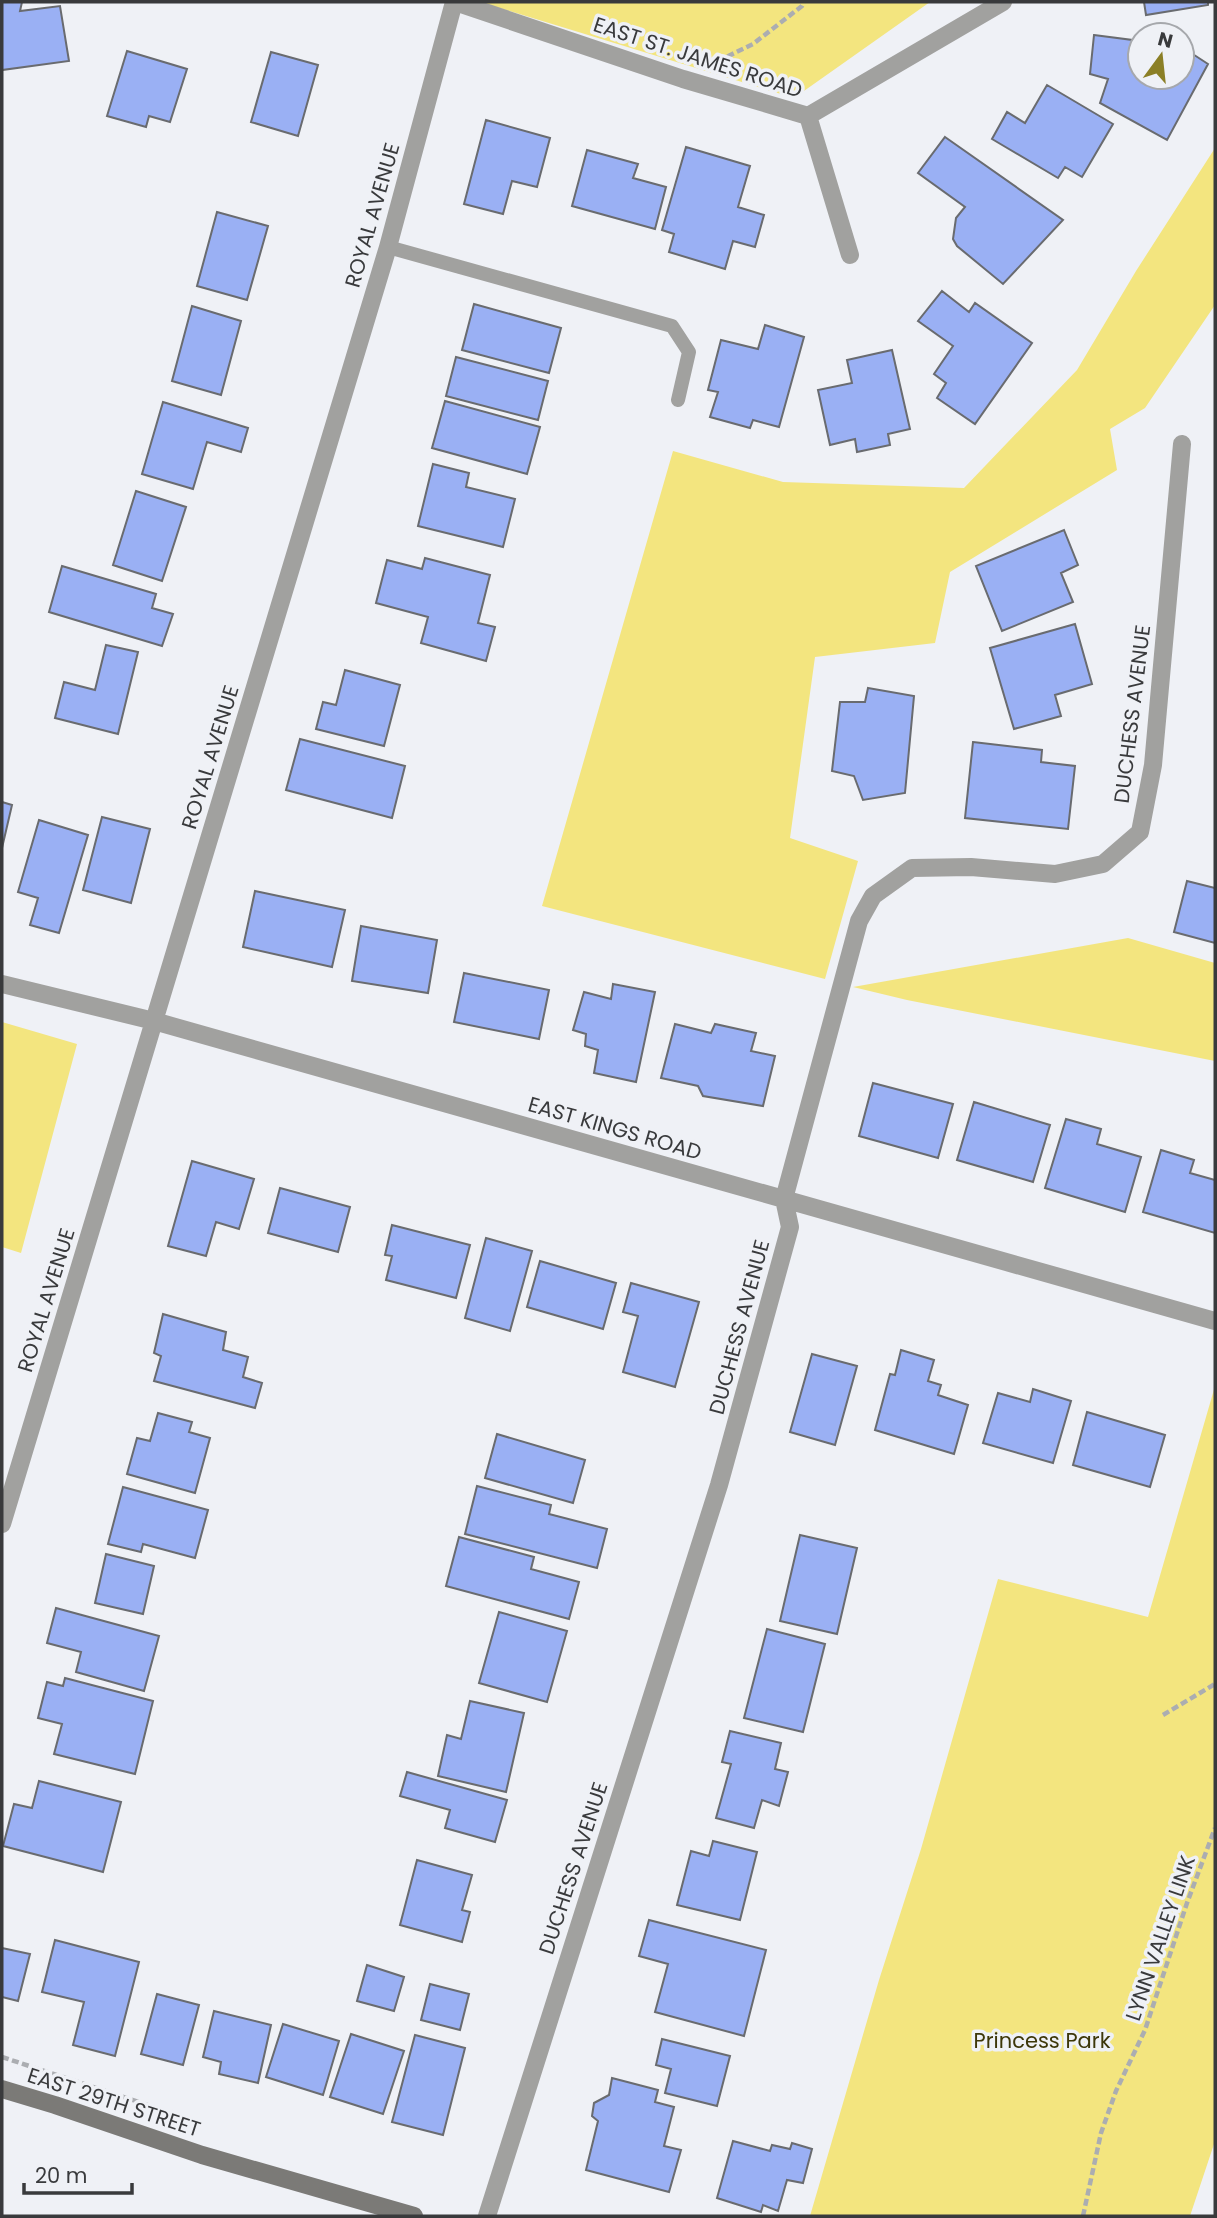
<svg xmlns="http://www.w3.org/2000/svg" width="1217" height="2218" font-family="Poppins,sans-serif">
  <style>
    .green { fill: #f3e57f }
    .building { fill: #9ab0f4; stroke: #696b6f; stroke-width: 2 }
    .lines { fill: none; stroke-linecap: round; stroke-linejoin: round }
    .path { stroke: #abadb1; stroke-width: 4.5; stroke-dasharray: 7 3.5; stroke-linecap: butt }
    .lane { stroke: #a1a19f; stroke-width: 14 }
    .street { stroke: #a1a19f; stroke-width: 18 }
    .secondary { stroke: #7b7a77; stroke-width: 18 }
    .labels { text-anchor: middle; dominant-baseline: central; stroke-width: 7; stroke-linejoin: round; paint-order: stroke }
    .street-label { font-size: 21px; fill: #393a3c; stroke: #eff1f6 }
    .park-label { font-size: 21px; fill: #3d3709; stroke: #eff1f6 }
  </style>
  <rect width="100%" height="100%" fill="#eff1f6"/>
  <path class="green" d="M480 2H930L794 98Z
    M1215 148V305L1145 408 1110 429 1117 470 950 572 935 643 815 657 790 838 858 861 825 979 542 906 673 451 783 482 964 488 1077 370 1136 271Z
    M1128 938 1215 963V1061L907 1000 853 987Z
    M2 1022 77 1044 21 1253 2 1247Z
    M1215 1386V2141L1190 2216H810L879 1980 921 1849 998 1579 1148 1617Z"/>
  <path class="building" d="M2 2H22L20 11 60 6 69 61 2 70Z
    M1144 2H1208V5L1146 15Z
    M1094 35 1140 41V77H1182V47L1208 64 1167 140 1100 103 1108 79 1090 74Z
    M127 51 187 69 170 122 149 116 146 127 107 116Z
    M271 52 318 65 298 136 251 122Z
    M1047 85 1113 124 1082 177 1065 167 1058 178 992 139 1007 112 1025 123Z
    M486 120 550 138 537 187 512 181 503 214 464 204Z
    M945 137 1063 220 1003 284 957 246 953 239 956 218 965 207 918 173Z
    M686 147 750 166 738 207 764 215 755 247 733 241 725 269 669 252 674 234 662 230Z
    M587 150 638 164 633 178 666 187 655 229 572 206Z
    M217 212 268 226 247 300 197 286Z
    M942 291 969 312 975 303 1032 343 975 424 937 398 946 383 934 374 953 346 918 321Z
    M474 304 561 328 549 373 462 350Z
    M192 306 241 321 221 395 172 381Z
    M765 325 804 337 779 427 753 420 750 428 710 417 718 392 708 390 721 340 758 349Z
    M892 350 910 429 888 434 890 445 857 452 855 439 830 445 818 390 852 383 847 360Z
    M456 357 548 381 538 420 446 396Z
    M445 401 540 427 527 474 432 448Z
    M163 402 248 428 241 452 207 442 193 489 142 474Z
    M433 464 469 473 466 487 515 499 503 547 418 526Z
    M136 491 186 507 162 581 113 565Z
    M1064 530 1078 565 1061 573 1073 602 1002 631 976 566Z
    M425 558 490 575 478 623 495 627 486 661 421 643 428 617 376 603 387 560 422 569Z
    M62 566 156 594 152 608 173 614 162 646 49 612Z
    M1075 624 1092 684 1055 695 1061 716 1014 729 990 648Z
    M106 645 138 652 118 734 55 718 64 682 95 690Z
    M345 670 400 685 384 746 316 729 323 702 336 705Z
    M868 688 914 696 905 793 863 800 854 776 832 771 840 702H865Z
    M300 739 405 766 392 818 286 790Z
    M973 742 1042 750 1041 762 1075 766 1068 829 965 818Z
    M2 802 12 805 2 848Z
    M102 817 150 829 131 903 83 890Z
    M39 820 88 835 59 933 30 925 38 898 18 892Z
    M1187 881 1215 888V943L1174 932Z
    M255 891 345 910 332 967 243 947Z
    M361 926 437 940 428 993 352 981Z
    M464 973 549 990 539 1039 454 1022Z
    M613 984 655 992 636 1082 594 1073 598 1050 585 1046 586 1034 573 1030 584 992 611 999Z
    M675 1024 711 1033 715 1024 756 1033 751 1051 775 1056 763 1106 703 1096 698 1086 661 1078Z
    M873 1083 953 1104 938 1158 859 1136Z
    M974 1102 1050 1125 1033 1182 957 1160Z
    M1066 1119 1101 1129 1097 1144 1141 1157 1125 1212 1045 1188Z
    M1161 1150 1194 1160 1190 1173 1215 1180V1233L1143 1212Z
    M192 1161 254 1179 239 1229 216 1222 206 1256 168 1246Z
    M280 1188 350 1207 338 1252 268 1233Z
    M392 1225 470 1245 456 1298 386 1280 392 1256 385 1255Z
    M486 1238 532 1251 510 1331 465 1318Z
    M540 1261 616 1283 603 1329 527 1307Z
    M631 1283 699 1302 675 1387 623 1372 638 1316 623 1312Z
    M163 1314 226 1332 223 1350 248 1357 243 1377 262 1383 255 1408 154 1381 161 1356 154 1353Z
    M901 1350 934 1360 928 1381 941 1385 938 1395 968 1405 954 1454 875 1430 890 1374 895 1375Z
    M812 1354 857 1366 835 1445 790 1432Z
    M1033 1389 1071 1401 1053 1463 983 1443 998 1393 1030 1402Z
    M1087 1412 1165 1435 1150 1487 1073 1465Z
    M158 1413 192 1422 189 1432 210 1438 195 1493 127 1474 137 1438 150 1441Z
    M497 1434 585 1460 573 1503 485 1478Z
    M477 1486 551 1505 549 1514 607 1529 597 1568 465 1534Z
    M123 1487 208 1510 195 1558 143 1544 141 1552 108 1544Z
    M800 1535 857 1548 837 1634 780 1621Z
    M459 1537 534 1557 531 1569 579 1582 569 1619 446 1586Z
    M106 1554 154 1566 143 1614 95 1603Z
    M56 1608 159 1636 144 1691 76 1672 81 1652 47 1643Z
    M499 1612 567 1631 547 1702 479 1683Z
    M767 1629 825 1644 803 1732 744 1718Z
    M65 1678 153 1701 135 1774 54 1754 62 1724 38 1718 47 1682 63 1686Z
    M470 1701 524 1713 506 1792 438 1776 447 1735 461 1739Z
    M730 1731 781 1743 775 1769 788 1772 779 1806 762 1800 754 1828 716 1818 731 1764 722 1762Z
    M407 1772 507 1800 495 1842 445 1828 450 1810 400 1796Z
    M39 1781 121 1802 103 1872 3 1846 14 1804 32 1808Z
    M713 1841 757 1852 740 1920 677 1905 691 1851 709 1856Z
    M417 1860 472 1875 462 1910 470 1912 462 1942 400 1925Z
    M649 1920 766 1950 744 2036 655 2012 668 1964 639 1956Z
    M55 1940 139 1962 115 2056 73 2045 84 2002 42 1992Z
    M2 1948 30 1954 18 2001 2 1997Z
    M367 1965 404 1977 394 2011 357 2001Z
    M430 1984 469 1994 460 2030 421 2020Z
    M157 1994 199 2005 183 2065 141 2054Z
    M214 2011 271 2025 258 2083 219 2074 221 2062 203 2057Z
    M283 2024 339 2041 323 2095 266 2077Z
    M351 2034 404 2051 383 2114 330 2097Z
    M415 2035 465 2048 443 2135 392 2122Z
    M662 2039 730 2056 717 2106 665 2093 671 2069 656 2065Z
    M612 2078 658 2090 655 2102 674 2107 664 2146 681 2150 669 2192 586 2170 598 2121 592 2116 594 2103 609 2095Z
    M733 2141 770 2151 772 2145 790 2149 792 2143 812 2149 803 2183 787 2180 778 2211 763 2205 761 2212 717 2198Z"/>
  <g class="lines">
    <path class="path" d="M718 61 753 44 802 6 804 2
      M1163 1715 1215 1684
      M2 2057 154 2107
      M1083 2216 1101 2133 1116 2091 1145 2030 1187 1903 1215 1828"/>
    <path class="lane" d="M388 247 672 326 689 352 678 400"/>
    <path class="street" d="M455 2 683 79 808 116 1003 2
      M808 116 850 255
      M2 984 154 1021 1215 1321
      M2 1524 388 247 454 2
      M487 2216 719 1485 790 1227 784 1199 859 921 873 896 912 868 971 867 1055 874 1103 864 1140 832 1153 765 1182 444"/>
    <path class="secondary" d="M2 2089 55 2105 202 2155 414 2216"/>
  </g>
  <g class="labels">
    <g class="street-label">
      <text transform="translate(698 57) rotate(18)">EAST ST. JAMES ROAD</text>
      <text transform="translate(372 215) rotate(-74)">ROYAL AVENUE</text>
      <text transform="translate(1132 714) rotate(-83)">DUCHESS AVENUE</text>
      <text transform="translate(210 757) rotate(-73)">ROYAL AVENUE</text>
      <text transform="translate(615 1128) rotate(16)">EAST KINGS ROAD</text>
      <text transform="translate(46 1300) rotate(-73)">ROYAL AVENUE</text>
      <text transform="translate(739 1327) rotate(-75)">DUCHESS AVENUE</text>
      <text transform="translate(573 1868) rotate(-72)">DUCHESS AVENUE</text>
      <text transform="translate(1160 1938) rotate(-71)">LYNN VALLEY LINK</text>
      <text transform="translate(114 2102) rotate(18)">EAST 29TH STREET</text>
    </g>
    <g class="park-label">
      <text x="1042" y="2040">Princess Park</text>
    </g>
  </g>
  <rect width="1217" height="2218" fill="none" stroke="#393a3c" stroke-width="7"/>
  <g transform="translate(1161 56) rotate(15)"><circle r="33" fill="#eff1f6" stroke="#a6a8ac" stroke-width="2"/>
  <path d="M0-5L12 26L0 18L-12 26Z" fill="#8b7f26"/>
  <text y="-10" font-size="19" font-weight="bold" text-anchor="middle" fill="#393a3c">N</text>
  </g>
  <path d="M24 2183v10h108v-10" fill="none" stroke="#393a3c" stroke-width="3.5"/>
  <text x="35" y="2183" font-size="21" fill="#393a3c" stroke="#eff1f6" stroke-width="5" paint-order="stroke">20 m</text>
</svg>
